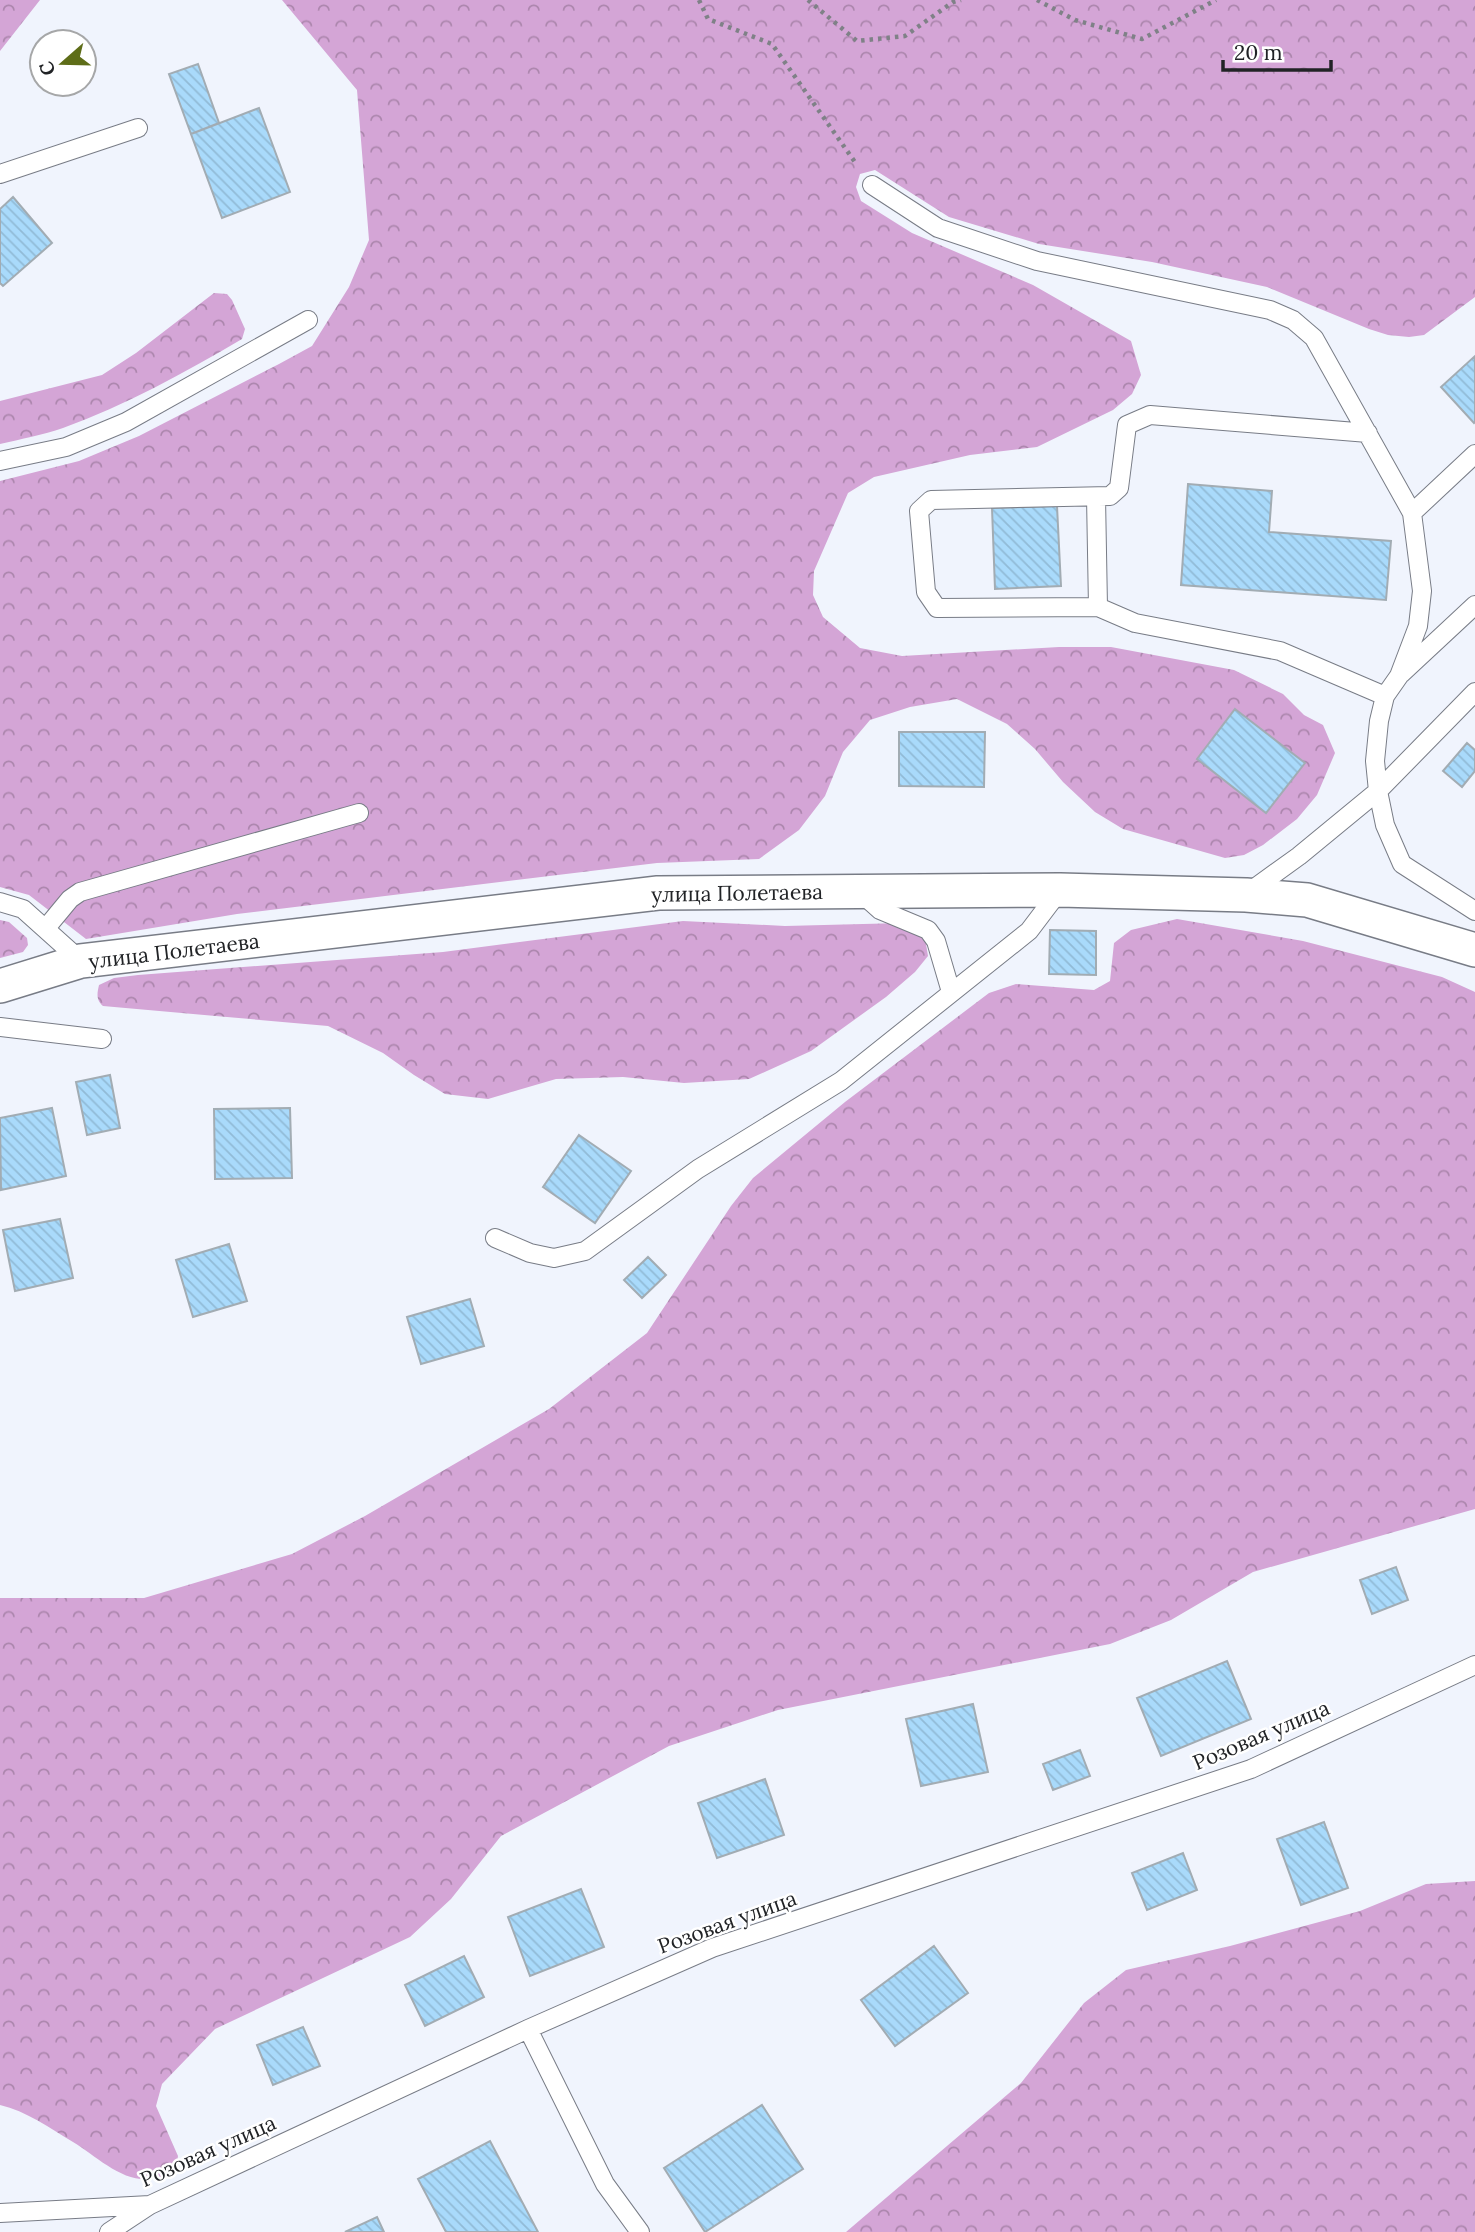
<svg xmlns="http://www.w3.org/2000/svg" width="1475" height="2232" font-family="Lora,serif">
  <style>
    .forest { fill: url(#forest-crowns) }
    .building { fill: url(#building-back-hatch); stroke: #a2acb3; stroke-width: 2 }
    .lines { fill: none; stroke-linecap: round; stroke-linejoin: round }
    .lane-casing { stroke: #787c86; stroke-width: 20 }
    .street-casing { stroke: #787c86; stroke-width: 36 }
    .path { stroke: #7f8187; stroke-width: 4.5; stroke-dasharray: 3.5 5; stroke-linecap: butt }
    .lane { stroke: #fff; stroke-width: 18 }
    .street { stroke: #fff; stroke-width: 33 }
    .labels { text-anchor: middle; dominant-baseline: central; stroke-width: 5; stroke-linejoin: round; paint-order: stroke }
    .street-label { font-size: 21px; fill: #212326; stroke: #fff }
  </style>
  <defs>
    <pattern id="forest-crowns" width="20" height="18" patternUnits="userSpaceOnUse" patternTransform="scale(1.75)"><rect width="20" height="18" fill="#d4a5d6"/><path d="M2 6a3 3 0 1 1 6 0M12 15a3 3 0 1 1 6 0" fill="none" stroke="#ac86ad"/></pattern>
    <pattern id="building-back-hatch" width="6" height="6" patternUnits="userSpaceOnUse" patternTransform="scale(1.75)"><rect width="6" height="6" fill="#a9dafb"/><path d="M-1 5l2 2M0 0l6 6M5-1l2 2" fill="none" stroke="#91bbd7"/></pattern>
  </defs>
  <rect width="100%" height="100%" fill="#f0f4fd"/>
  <path class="forest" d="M0 0H40L0 51Z
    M282 0H1475V297L1424 335 1409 337 1388 335 1369 329 1267 287 1152 262 1039 244 949 217 875 170 860 174 856 187 861 201 912 233 1033 285 1131 341 1141 375 1132 394 1113 410 1037 447 970 455 874 477 848 493 814 571 813 595 823 617 860 648 902 656 1059 647H1111L1234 670 1283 694 1304 715 1323 725 1335 753 1317 795 1297 819 1263 845 1244 855 1225 858 1123 829 1095 812 1063 782 1035 749 1007 724 957 699 910 707 870 720 843 752 825 796 799 830 759 859 657 863 237 914 86 939 29 895 0 887V481L79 461 139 436 279 364 312 346 349 287 369 240 357 90Z
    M214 293 227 294 232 300 245 329 242 339C184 373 126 405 63 428 43 435 21 439 0 444V401L102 375 136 353Z
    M1177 919 1303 941 1442 977 1475 992V1509L1253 1572 1171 1620 1110 1644 778 1710 669 1746 501 1836 451 1899 410 1937 215 2029 162 2084 156 2106 178 2156 176 2168C169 2174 161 2178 151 2179 123 2183 96 2156 73 2142 50 2128 26 2111 0 2105V1598H144L292 1554 365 1516 549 1409 647 1333 731 1206 753 1178 845 1102 989 993 1016 984 1094 990 1110 981 1114 943 1131 930Z
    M0 920 9 922 27 938 28 945 23 952 0 958Z
    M683 921 785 926 902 923 925 938 928 956 915 972 886 997 811 1051 749 1079 684 1083 623 1077 556 1079 488 1099 445 1094 414 1075 383 1053 328 1026 103 1006C96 1000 97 994 99 985L114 978 138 975 443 952Z
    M1475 1881V2232H846L1021 2083 1084 2003 1126 1970 1230 1946 1360 1911 1426 1884Z"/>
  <path class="building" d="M198 64 219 123 191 134 169 74Z
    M259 108 290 192 222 218 191 134Z
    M13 197 52 243 3 286 0 283V209Z
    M1475 356V422L1474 423 1441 387Z
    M1188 484 1272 491 1269 532 1391 541 1386 600 1181 585Z
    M1057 506 1061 586 995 589 992 508Z
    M1235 709 1305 763 1266 813 1197 759Z
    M899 732H985L984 787 899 786Z
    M1467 743 1475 750V771L1462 787 1443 771Z
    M1050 930 1096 931V975L1049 974Z
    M110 1075 120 1128 87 1135 76 1082Z
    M52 1108 66 1176 1 1190 0 1118Z
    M290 1108 292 1178 215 1179 214 1109Z
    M579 1135 631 1171 595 1223 543 1187Z
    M60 1219 73 1278 15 1291 3 1230Z
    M229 1244 247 1301 193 1317 176 1260Z
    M648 1257 666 1275 642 1298 624 1280Z
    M470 1299 484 1346 421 1364 407 1317Z
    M1396 1567 1408 1600 1372 1614 1360 1580Z
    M1227 1661 1251 1719 1161 1756 1137 1698Z
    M973 1704 988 1772 921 1786 906 1719Z
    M1080 1750 1090 1776 1053 1790 1043 1764Z
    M765 1779 784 1835 717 1858 698 1803Z
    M1324 1822 1348 1888 1301 1905 1277 1839Z
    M1183 1853 1197 1890 1147 1910 1132 1873Z
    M581 1889 604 1947 530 1976 508 1917Z
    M934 1946 968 1993 895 2046 861 2000Z
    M464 1956 484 1997 425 2026 405 1985Z
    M303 2027 320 2066 273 2085 257 2045Z
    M762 2105 803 2169 705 2232 664 2168Z
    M490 2141 538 2232H446L418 2179Z
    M377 2217 384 2232H345Z"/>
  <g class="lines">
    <g class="lane-casing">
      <path id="lane" d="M0 174 138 128
        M872 185 938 228 1037 261 1270 310 1293 320 1314 338 1412 513 1422 591 1418 626 1399 676 1385 696 1379 721 1375 761 1378 791 1385 825 1402 864 1475 911
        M1368 433 1150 415 1127 425 1119 488 1110 496 931 500 919 511 926 592 937 608 1098 607 1135 623 1280 651 1385 696
        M0 461 66 447 126 422 308 320
        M1096 497 1098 607
        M1412 513 1475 454
        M1401 674 1475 605
        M1249 892 1299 856 1378 791 1475 692
        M861 893 880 910 928 930 936 941 951 992
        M0 902 23 909 81 961
        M46 928 70 899 80 892 359 813
        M0 1027 102 1039
        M495 1238 530 1253 554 1258 585 1251 698 1169 841 1081 1029 931 1060 890
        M528 2029 605 2184 640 2232
        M0 2213 150 2205 528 2029 712 1948 1251 1769 1475 1665
        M109 2232 150 2205"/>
    </g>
    <g class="street-casing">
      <path id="street" d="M0 986 81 961 658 893 1060 890 1246 895 1307 900 1475 950"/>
    </g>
    <path class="path" d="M699 0 708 19 772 44 857 165
      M808 0 857 41 905 36 953 2 961 0
      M1037 0 1075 20 1142 39 1216 0"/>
    <use href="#lane" class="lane"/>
    <use href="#street" class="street"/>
  </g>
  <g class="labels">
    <g class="street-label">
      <text transform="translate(737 893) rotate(-1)">улица Полетаева</text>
      <text transform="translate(174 951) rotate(-7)">улица Полетаева</text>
      <text transform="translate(1261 1735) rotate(-23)">Розовая улица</text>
      <text transform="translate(727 1922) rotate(-20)">Розовая улица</text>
      <text transform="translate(208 2151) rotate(-24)">Розовая улица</text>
    </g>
  </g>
  <g transform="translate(63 63) rotate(250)"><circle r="33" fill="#ffffff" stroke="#a6a7a8" stroke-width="2"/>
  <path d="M0-5L12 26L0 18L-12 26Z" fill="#5e6d18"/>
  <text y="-10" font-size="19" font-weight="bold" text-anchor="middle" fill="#212326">С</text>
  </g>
  <path d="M1223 60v10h108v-10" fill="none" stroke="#212326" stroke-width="3.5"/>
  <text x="1234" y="60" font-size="21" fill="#212326" stroke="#ffffff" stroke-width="5" paint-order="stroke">20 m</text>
</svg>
